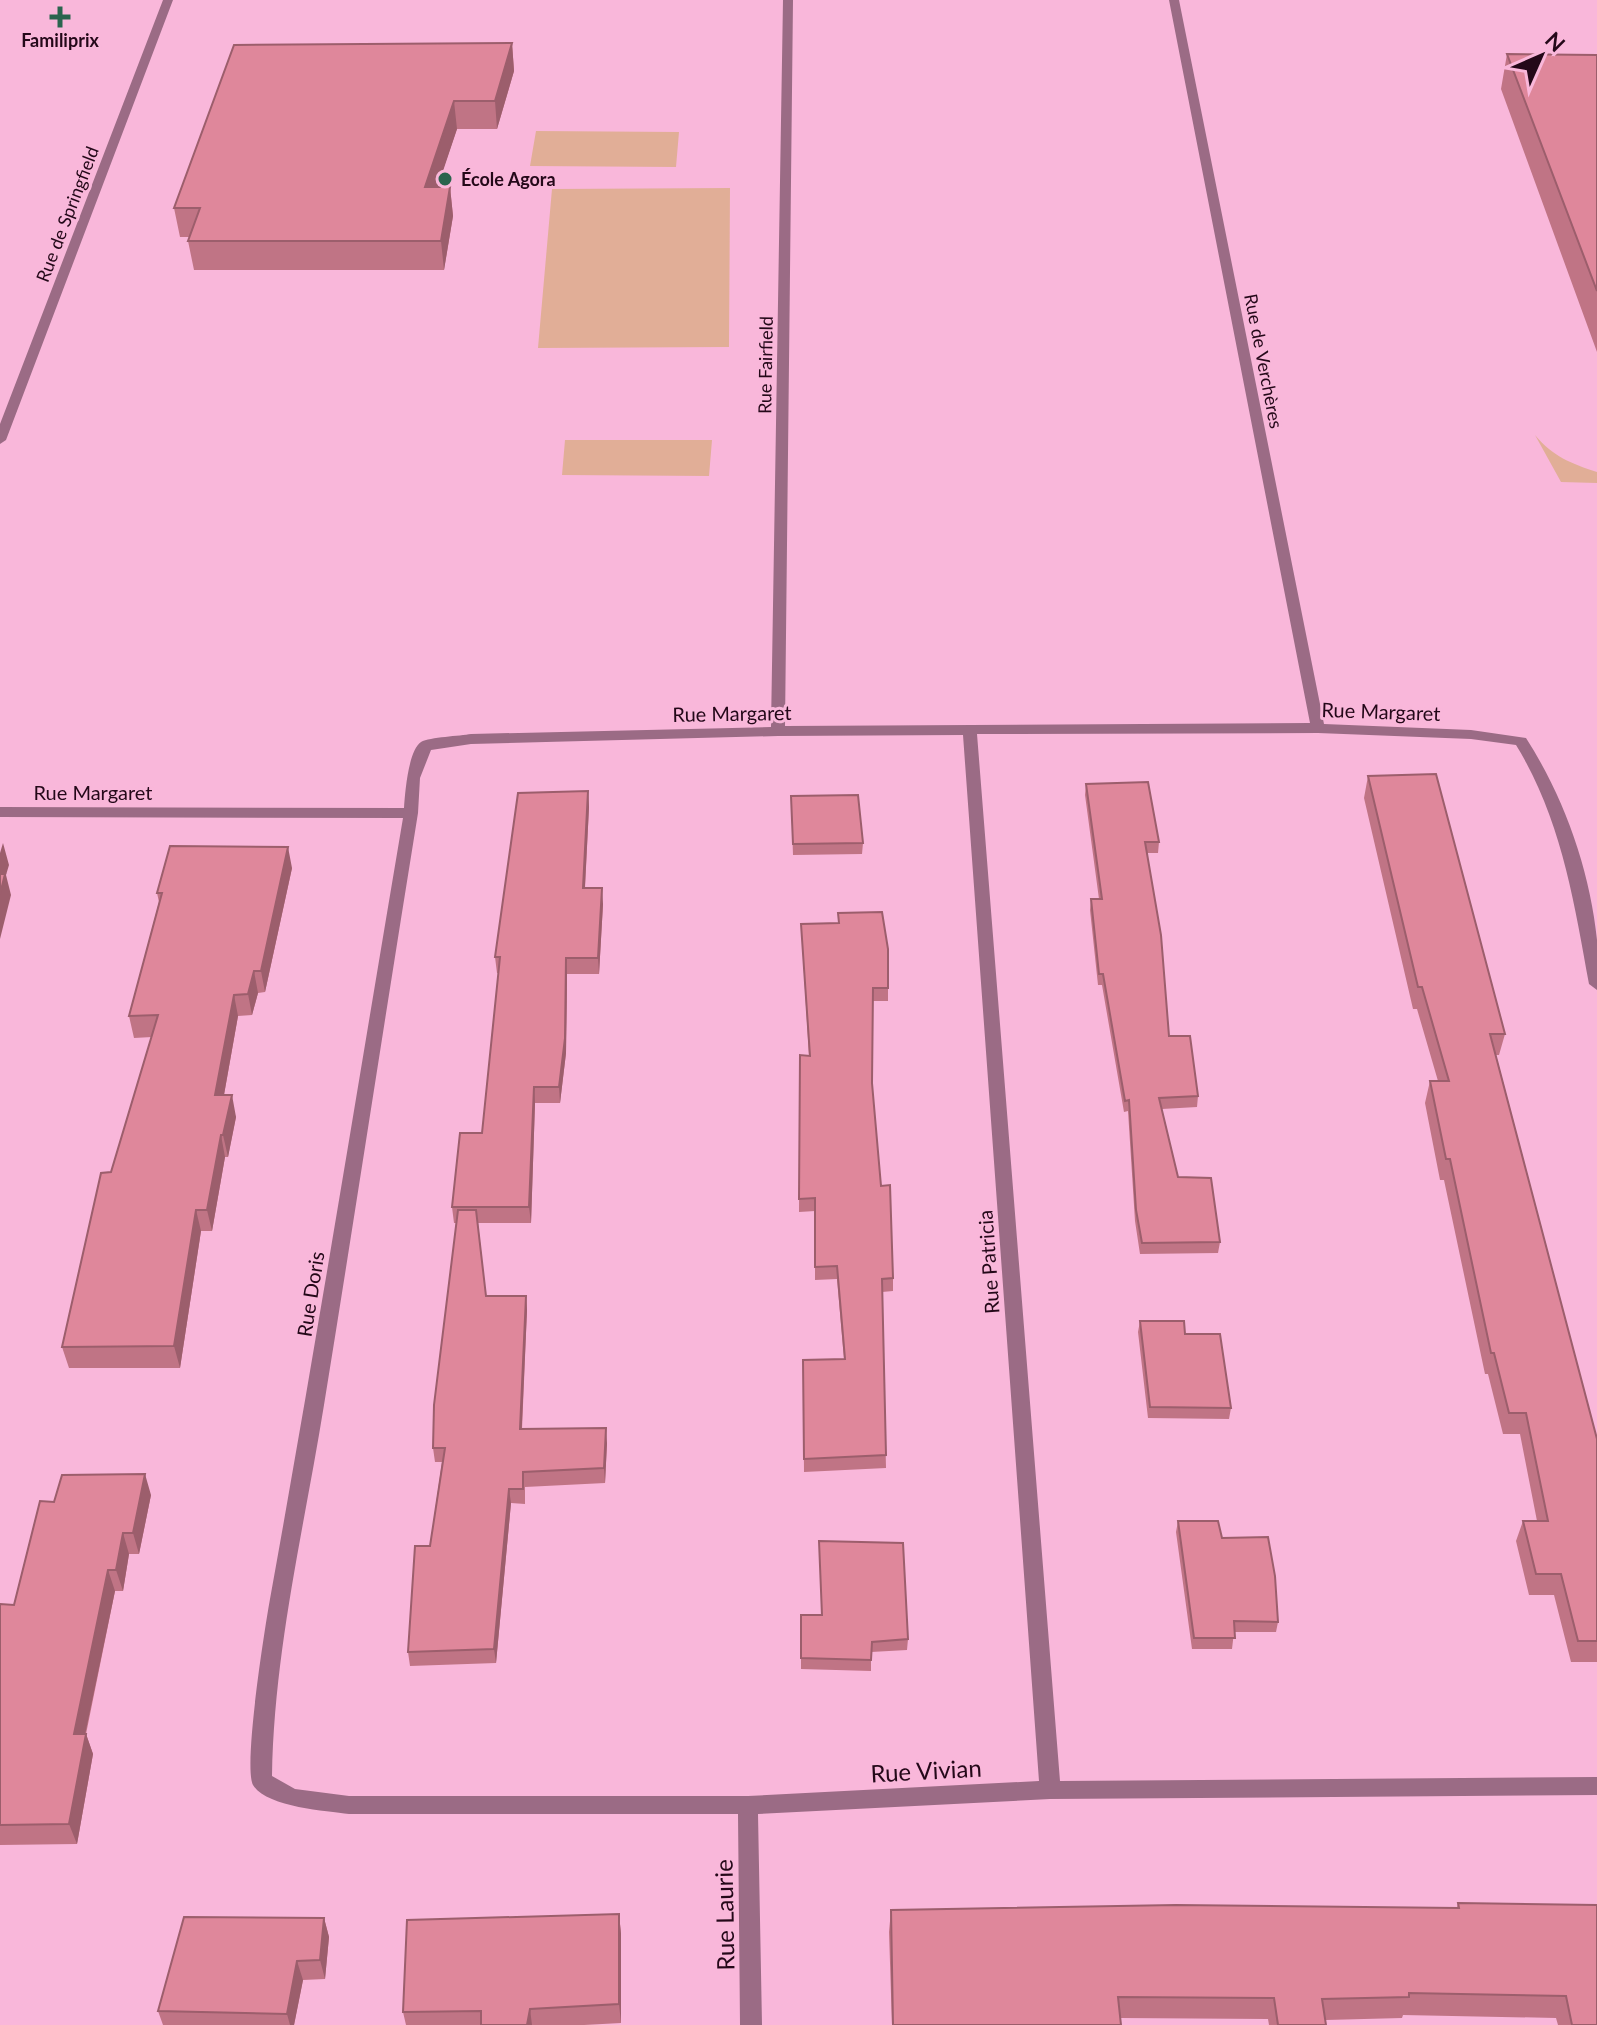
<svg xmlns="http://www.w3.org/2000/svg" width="1597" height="2025" font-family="Lato,sans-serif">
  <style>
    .green { fill: #e1ae97 }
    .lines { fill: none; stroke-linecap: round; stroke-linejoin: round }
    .minor { fill: #9b6b85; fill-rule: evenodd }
    .wall { fill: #c07485 }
    .shaded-wall { fill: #9c5e6c }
    .building { fill: #df879b; stroke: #9c5e6c; stroke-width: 2 }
    .poi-dot { fill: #2a644e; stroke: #f9b7da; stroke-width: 3 }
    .labels { text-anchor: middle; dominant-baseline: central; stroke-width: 6; stroke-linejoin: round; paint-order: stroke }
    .far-poi-label { font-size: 18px; font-weight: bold; fill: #240819; stroke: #f9b7da }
    .far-street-label { font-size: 18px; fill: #240819; stroke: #f9b7da }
    .street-label { font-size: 20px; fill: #240819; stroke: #f9b7da }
    .near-street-label { font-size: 24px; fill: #240819; stroke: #f9b7da }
  </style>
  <rect width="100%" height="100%" fill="#f9b7da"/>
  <path class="green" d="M536 131 679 132 676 167 530 166Z
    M730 188 729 347 538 348 552 189Z
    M1535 435C1552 456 1572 464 1597 472V483L1561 482Z
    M565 440H712L709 476 562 475Z"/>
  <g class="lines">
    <path class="minor" d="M163 0H173L6 440 0 444V424Z
      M783 0H793L785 726 1310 723 1169 0H1179L1324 724 1471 730 1526 738C1564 797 1590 870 1597 940 1597 956 1597 973 1597 990L1589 984C1574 901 1561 818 1516 745L1471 739 1318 733 977 734 1060 1781 1597 1777V1795L1050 1799 758 1814 762 2025H740L738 1814H349C326 1811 266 1807 253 1785 243 1766 265 1627 270 1599 317 1339 359 1078 403 818L0 817V807L404 808C405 794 408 751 421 742 430 737 460 736 471 734L771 727ZM963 735 1039 1781 748 1796H349L295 1789 272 1776C274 1650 304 1529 324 1405 356 1208 386 1010 418 813L420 778 431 750 471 744 778 736Z"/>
  </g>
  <path class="wall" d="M512 43 514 71 497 129H457L437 187H450L453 216 444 270H194L188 241 190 237H180L174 208Z
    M1507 54 1597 55V352L1501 89Z
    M1368 776 1505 1034 1499 1055H1496L1597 1439V1662H1571L1554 1595H1529L1516 1541 1523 1521H1537L1520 1434H1503L1488 1374H1485L1444 1180H1440L1425 1103 1430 1081H1438L1417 1009H1413L1364 798Z
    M1086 784 1159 842 1158 853H1147L1169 1036 1198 1096 1197 1107 1162 1109 1178 1177 1220 1242 1218 1253 1140 1254 1135 1221 1128 1111 1124 1112 1102 985H1098L1090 910 1091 899H1099L1085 795Z
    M588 791 589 807 585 888 603 904 599 974H567L566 1053 560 1103H535L531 1223H478L486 1296H526L527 1310 522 1429 607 1443 605 1483 525 1487V1504L511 1503 496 1663 410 1666 408 1652 430 1546 442 1462H435L433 1448 456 1223H454L452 1207 482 1133 499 973H497L495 957Z
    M791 796 863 843 862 854 793 855Z
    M292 868 265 992 258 993 252 1015 238 1016 224 1095 236 1117 228 1157H225L212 1231H201L180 1368H69L62 1347 152 1037 134 1038 129 1016 159 902 157 893Z
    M838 913 888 988V1001H873L872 1083 881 1186 893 1278V1291L882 1292 886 1468 804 1472 803 1360 844 1359 837 1279 815 1280V1211L799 1212 800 1055 809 1056 801 924 838 923Z
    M1140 1321 1185 1334 1231 1408 1229 1419 1148 1418 1138 1332Z
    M151 1495 139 1554H129L123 1591H115L86 1734 93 1754 77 1844 0 1845V1604L14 1605 54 1502Z
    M1178 1521 1222 1538 1278 1622 1276 1632H1234L1232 1649H1192L1176 1532Z
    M801 1615 908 1639 907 1650 871 1652V1671L801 1669Z
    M1458 1903 1597 1905V2025H1558L1556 2018 1403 2015 1402 2018 1326 2020V2025H1269L1268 2019 1120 2018 1121 2025H892L889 1932 891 1910 1457 1908Z
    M619 1914 621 1934V2023L584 2025H406L403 2012Z
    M324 1918 329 1937 325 1979 303 1980 294 2025H163L158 2011Z"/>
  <path class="shaded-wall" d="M512 43 514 71 497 129 495 101Z
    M454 101 457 129 428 216 425 187Z
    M450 187 453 216 444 270 441 241Z
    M588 791 589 807 584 904 583 888Z
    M3 843 9 865 6 875 11 895 0 939V853Z
    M288 847 292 868 265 992 261 971Z
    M602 888 603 904 599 974 598 958Z
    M566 958 567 974 566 1053 560 1103 559 1087Z
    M254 971 258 993 252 1015 248 994Z
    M234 995 238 1016 220 1117 215 1095Z
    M534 1087 535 1103 531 1223 529 1207Z
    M232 1095 236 1117 228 1157 223 1135Z
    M221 1135 225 1157 212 1231 207 1210Z
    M196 1210 201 1231 180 1368 174 1346Z
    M526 1296 527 1310 521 1444 520 1429Z
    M606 1428 607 1443 605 1483 604 1468Z
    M145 1474 151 1495 139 1554 133 1533Z
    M509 1489 511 1503 496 1663 494 1649Z
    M123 1533 129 1554 123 1591 116 1570Z
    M108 1570 115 1591 81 1754 74 1734Z
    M86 1734 93 1754 77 1844 69 1824Z
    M619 1914 621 1934V2023L619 2004Z
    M324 1918 329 1937 325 1979 320 1960Z
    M297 1961 303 1980 294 2025H290L287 2014Z
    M530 2009 532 2025H527Z"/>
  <path class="building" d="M512 43 495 101H454L425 187H450L441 241H188L200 208H174L234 45Z
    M1507 54 1597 55V291Z
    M1436 774 1505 1034H1490L1597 1439V1641H1578L1561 1574H1536L1523 1521H1548L1526 1413H1509L1494 1353H1491L1450 1159H1446L1430 1081H1449L1422 987H1418L1368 776Z
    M1148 782 1159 842H1145L1161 935 1169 1036H1190L1198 1096 1159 1098 1178 1177 1211 1178 1220 1242 1142 1243 1136 1210 1129 1100 1125 1101 1103 974H1099L1091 899H1102L1086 784Z
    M588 791 583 888H602L598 958H566L565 1038 559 1087H534L529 1207H452L460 1133H482L500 957H495L518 793Z
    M858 795 863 843 793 844 791 796Z
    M170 846 288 847 261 971H254L248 994 234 995 215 1095H232L223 1135H221L207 1210H196L174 1346 62 1347 101 1173 111 1172 158 1015 129 1016 162 893H157Z
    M0 874H5L0 894Z
    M882 912 888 949V988H873L872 1083 881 1186 890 1185 893 1278 882 1279 886 1455 804 1459 803 1360 845 1359 837 1266 815 1267V1198L799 1199 800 1055 810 1056 801 924 839 923 838 913Z
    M458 1210H476L486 1296H526L520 1429 606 1428 604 1468 523 1472V1489H509L494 1649 408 1652 415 1546H430L445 1448H433L434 1405Z
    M1140 1321H1184L1185 1334H1220L1231 1408 1150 1407Z
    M145 1474 133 1533H123L116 1570H108L74 1734H86L69 1824 0 1825V1604L14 1605 40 1501 54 1502 62 1475Z
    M1178 1521H1218L1222 1538 1268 1537 1275 1576 1278 1622 1234 1621 1235 1638H1194Z
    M819 1541 903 1543 908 1639 872 1642 871 1660 801 1658V1615H822Z
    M1458 1903 1597 1905V2025H1572L1566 1996 1409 1993V1997L1322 1999 1326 2025H1278L1274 1998 1118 1997 1121 2025H893L891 1910 1176 1905 1459 1908Z
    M619 1914V2004L530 2009 527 2025H481V2011L403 2012 407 1920Z
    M184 1917 324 1918 320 1960 297 1961 287 2014 158 2011Z"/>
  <g class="poi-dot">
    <path d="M56 5h8v8h8v8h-8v8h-8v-8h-8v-8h8z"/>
    <circle cx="445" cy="179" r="8"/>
  </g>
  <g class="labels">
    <g class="far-poi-label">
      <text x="60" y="40">Familiprix</text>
      <text x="461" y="179" text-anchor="start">École Agora</text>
    </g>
    <g class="far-street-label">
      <text transform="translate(67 214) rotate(-69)">Rue de Springfield</text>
      <text transform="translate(1264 361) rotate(79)">Rue de Verchères</text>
      <text transform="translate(765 365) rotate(-89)">Rue Fairfield</text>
    </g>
    <g class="street-label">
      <text transform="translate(1381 711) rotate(2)">Rue Margaret</text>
      <text transform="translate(732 713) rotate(-1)">Rue Margaret</text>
      <text x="93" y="792">Rue Margaret</text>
      <text transform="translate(988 1262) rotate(-94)">Rue Patricia</text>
      <text transform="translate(310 1294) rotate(-81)">Rue Doris</text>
    </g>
    <g class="near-street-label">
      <text transform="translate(926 1770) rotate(-3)">Rue Vivian</text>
      <text transform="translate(724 1915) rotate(-91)">Rue Laurie</text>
    </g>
  </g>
  <g transform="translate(1541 56) rotate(45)" stroke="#f9b7da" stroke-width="6" paint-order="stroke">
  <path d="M0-6L14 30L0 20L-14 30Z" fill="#240819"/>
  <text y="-12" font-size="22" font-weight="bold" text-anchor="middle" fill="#240819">N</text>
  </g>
</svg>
